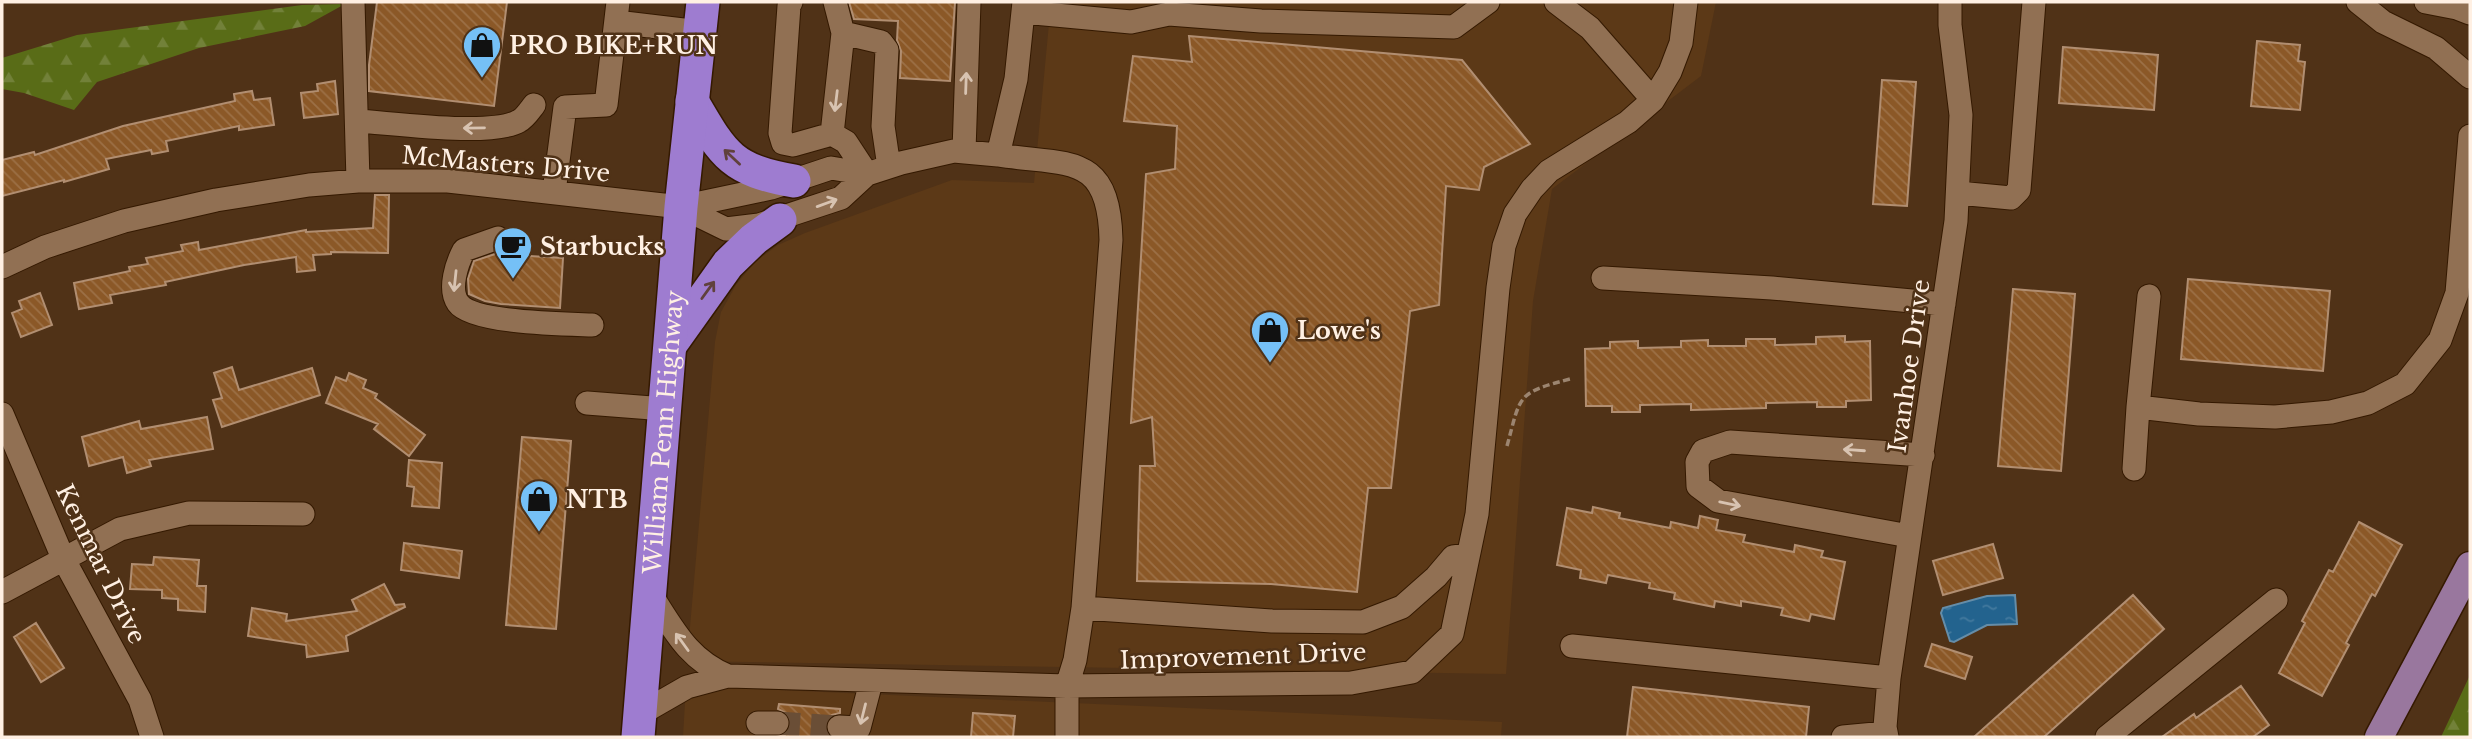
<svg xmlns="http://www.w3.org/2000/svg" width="2472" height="739" font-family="'Libre Baskerville',serif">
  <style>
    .built { fill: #5c3917 }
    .forest { fill: url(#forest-firs) }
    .water { fill: url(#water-ripples); stroke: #658da8; stroke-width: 2 }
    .building { fill: url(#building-back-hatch); stroke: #b18e71; stroke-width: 2 }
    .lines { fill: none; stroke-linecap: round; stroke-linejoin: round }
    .minor-tunnel { stroke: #6a4e36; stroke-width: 23; stroke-dasharray: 23 11; stroke-linecap: butt }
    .minor-casing { stroke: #341900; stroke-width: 25 }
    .major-casing { stroke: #341900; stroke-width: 31 }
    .highway-casing { stroke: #341900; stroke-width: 36 }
    .path { stroke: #9c8570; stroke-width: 3.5; stroke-dasharray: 7 3.5; stroke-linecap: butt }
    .minor { stroke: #917053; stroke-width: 23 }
    .major { stroke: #99779e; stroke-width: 28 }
    .highway { stroke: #9e7cd0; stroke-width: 33 }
    .oneway { stroke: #d8c3b1 }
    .oneway2 { stroke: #60413c }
    .labels { text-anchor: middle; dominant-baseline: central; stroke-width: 5; stroke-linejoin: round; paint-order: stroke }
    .poi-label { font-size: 24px; font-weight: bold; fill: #fff0e3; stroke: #503217; text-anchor: start }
    .street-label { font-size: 24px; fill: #fff0e3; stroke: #503217 }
  </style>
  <defs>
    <pattern id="forest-firs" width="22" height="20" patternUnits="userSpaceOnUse" patternTransform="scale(1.75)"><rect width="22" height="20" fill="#596c17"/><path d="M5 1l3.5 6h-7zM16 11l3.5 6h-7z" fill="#728139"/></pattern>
    <pattern id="water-ripples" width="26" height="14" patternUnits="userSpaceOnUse" patternTransform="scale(1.75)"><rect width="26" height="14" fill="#23638e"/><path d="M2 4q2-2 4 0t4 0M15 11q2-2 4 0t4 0" fill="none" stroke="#447a9e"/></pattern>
    <pattern id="building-back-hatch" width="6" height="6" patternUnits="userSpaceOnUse" patternTransform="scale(1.75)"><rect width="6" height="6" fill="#8b5827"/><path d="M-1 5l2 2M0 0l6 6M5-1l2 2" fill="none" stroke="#9c7046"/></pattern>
  </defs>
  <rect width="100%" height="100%" fill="#503217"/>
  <path class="built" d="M1051 2H1716L1701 76 1552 189 1533 301 1506 674 687 661 715 342 721 312 736 285 755 262 778 245 805 233 952 180 1034 183Z
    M686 686 1502 722 1501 737H683Z"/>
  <path class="forest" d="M345 4 305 26 199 48 97 82 74 110 24 93 2 89V58L77 35 302 5Z
    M2470 675V737H2441Z"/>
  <path class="water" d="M2015 595 2017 624 1987 625 1954 642 1950 641 1941 613 1943 608 1987 596Z"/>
  <path class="building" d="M377 2H507L494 106 369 91V65Z
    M849 2H955L950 81 900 78 901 51 897 40 898 21 854 19Z
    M1189 36 1462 60 1530 144 1484 167 1479 190 1446 186 1439 305 1410 311 1391 488H1368L1357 592 1271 584 1137 581 1140 466H1155L1152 417 1131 423 1146 174 1175 169 1177 126 1124 121 1133 56 1192 62Z
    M2257 41 2300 45 2298 61 2305 62 2300 110 2251 106Z
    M2063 47 2158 55 2154 110 2059 103Z
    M1882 80 1916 82 1907 206 1873 204Z
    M335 81 338 114 304 118 301 93 318 91 317 84Z
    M252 91 254 100 270 98 274 125 239 130V126L166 141 168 151 152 154 151 150 106 159 109 169 64 182V180L2 196V160L34 152 35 155 123 126 235 101 234 94Z
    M375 195H389L388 253 331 252V254L313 255 315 270 297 272 296 257 244 265 165 282 166 285 110 295 112 303 79 309 74 283 130 271 129 267 148 264 146 258 183 251 181 245 198 242 199 250 306 230V232L373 228Z
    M495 254 563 258 560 308 501 304 485 301 469 294 468 279 474 261Z
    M2188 279 2330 291 2323 371 2181 359Z
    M2013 289 2075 294 2061 471 1998 466Z
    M40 293 52 325 21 337 12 313 22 309 19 301Z
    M1845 336V342L1870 341 1871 400 1846 401V407H1817V402L1766 403V408L1691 410V404L1640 405V412H1612V406H1586L1585 349 1610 348V342L1638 341V348L1681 347V341L1708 340V346H1746V339H1775V345L1816 344V337Z
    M232 367 239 390 312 368 320 395 222 427 213 400 222 398 214 373Z
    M349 373 366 380 363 388 377 394 375 398 425 435 409 456 374 429 378 424 326 403 336 377 346 381Z
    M207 417 213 449 149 460 151 466 127 473 123 457 89 466 82 437 139 421 141 429Z
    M522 437 571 441 556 629 506 625Z
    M409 460 442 463 439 508 412 506 414 487 407 486Z
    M1593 507 1620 513 1619 518 1670 528 1671 522 1698 528 1700 516 1718 520 1716 530 1745 535 1743 542 1794 552 1795 545 1823 551 1821 557 1845 562 1834 619 1811 614 1809 621 1781 615 1783 608 1741 601V606L1715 601 1714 607 1674 599 1675 593 1649 588 1650 583 1608 575 1606 583 1580 578 1581 570 1557 565 1567 508 1592 513Z
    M2359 522 2402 545 2375 596 2372 594 2346 643 2349 645 2322 696 2279 673 2305 623 2302 621 2329 570 2333 572Z
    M404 543 462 551 459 578 401 570Z
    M1993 544 2003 578 1943 595 1933 561Z
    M154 557 199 560 197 586H206L205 612 178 610V599L162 598V590L130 589 132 564 153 565Z
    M384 584 395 605 404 604 405 607 346 636 348 651 307 657 306 645 248 636 252 608 287 614 286 621 357 611 352 600Z
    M2133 595 2164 629 2044 737H1974Z
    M36 623 64 668 41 682 14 637Z
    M1932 644 1972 657 1965 679 1925 666Z
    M2241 686 2269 725 2253 737H2162L2194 714 2196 718Z
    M1633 687 1809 707 1806 737H1627Z
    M779 704 840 709V713L832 715 827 720 825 727 830 737H776L785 735 791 724 789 715 778 709Z
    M973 713 1015 716 1013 737H971Z"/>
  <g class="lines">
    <path class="minor-tunnel" d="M777 723 839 727"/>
    <g class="minor-casing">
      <path id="minor" d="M353 2 358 181
        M791 2 789 6 780 133 783 143 793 145 832 134 843 33 835 2
        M1556 2 1590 28 1653 100
        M2358 2 2383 22 2436 48 2470 77
        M2426 2 2457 8 2470 13
        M1023 12 1131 22 1169 14 1261 21 1454 27 1488 2
        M616 22 700 32
        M843 33 881 42 887 50 883 126 889 167
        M357 121C392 123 492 137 519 121 525 118 530 110 534 105
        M832 134 846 142 867 174
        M964 151 969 2
        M998 155C1067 166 1109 151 1111 240L1083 608 1075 660 1067 686V737
        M554 192 565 107 606 105 618 2
        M1958 193 2011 198 2019 190 2034 2
        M681 207 726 229 759 225 841 198 867 174 901 163 954 151 998 155 1016 79 1024 2
        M498 238 464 250C457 263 448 289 458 303 472 323 566 324 592 325
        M2 267 45 247 124 221 216 200 309 185 358 181H448L681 207 771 188 831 168 867 174
        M1603 278 1772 288 1944 304
        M2149 296 2138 407 2199 414 2275 417 2331 412 2368 403 2405 384 2440 340 2457 293 2470 136
        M587 403 665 409
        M2 414 63 558 140 700 152 737
        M2134 469 2138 407
        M1909 536 1718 501 1698 486 1697 462 1703 451 1730 442 1923 455
        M2 592 120 529 189 513 303 514
        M650 593C673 628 687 659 728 676
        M1083 608 1272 621 1363 622 1402 607 1436 577 1453 557 1468 555
        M1572 646 1889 678
        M640 714 687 687 728 676 1067 686 1351 683 1412 672 1452 634 1477 514 1498 288 1504 246 1515 214 1532 189 1549 171 1628 122 1653 100 1670 72 1681 43 1686 2
        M758 723H777
        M839 727 859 728 871 682
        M1843 737 1886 733
        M1887 737 1885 727 1889 678 1956 221 1961 115 1950 25V2
        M2107 737 2276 600"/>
    </g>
    <g class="major-casing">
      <path id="major" d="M2379 737 2470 566"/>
    </g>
    <g class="highway-casing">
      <g id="highway">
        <path d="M692 101C723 154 730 170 794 181"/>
        <path d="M671 344 728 264 754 239 780 220"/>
        <path id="s1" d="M638 737 681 207 703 2"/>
      </g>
    </g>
    <path class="path" d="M1507 446C1521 395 1516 393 1570 379"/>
    <use href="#minor" class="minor"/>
    <use href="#major" class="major"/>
    <use href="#highway" class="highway"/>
  </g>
  <defs><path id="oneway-shaft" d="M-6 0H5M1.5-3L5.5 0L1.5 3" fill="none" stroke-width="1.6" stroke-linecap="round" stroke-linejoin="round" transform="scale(1.75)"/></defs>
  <g class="oneway">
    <use href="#oneway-shaft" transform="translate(966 83) rotate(-88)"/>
    <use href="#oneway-shaft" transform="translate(836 101) rotate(97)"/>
    <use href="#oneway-shaft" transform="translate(474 128) rotate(179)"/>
    <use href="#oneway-shaft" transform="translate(827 203) rotate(-20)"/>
    <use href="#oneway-shaft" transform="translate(455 281) rotate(96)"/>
    <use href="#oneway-shaft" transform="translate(1854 450) rotate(-176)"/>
    <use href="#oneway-shaft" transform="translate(1730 504) rotate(12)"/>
    <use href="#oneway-shaft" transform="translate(682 642) rotate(-126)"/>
    <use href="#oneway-shaft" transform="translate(863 714) rotate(104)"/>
  </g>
  <g class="oneway2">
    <use href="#oneway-shaft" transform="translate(732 157) rotate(-137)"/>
    <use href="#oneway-shaft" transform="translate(708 290) rotate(-54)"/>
  </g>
  <defs>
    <g id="shop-pin" transform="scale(2.0125)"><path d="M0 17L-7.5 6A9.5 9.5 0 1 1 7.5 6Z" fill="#75c0f6" stroke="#503217"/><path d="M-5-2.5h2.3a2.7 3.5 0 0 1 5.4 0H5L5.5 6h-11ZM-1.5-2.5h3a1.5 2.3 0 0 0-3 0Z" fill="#111"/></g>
    <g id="cafe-pin" transform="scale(2.0125)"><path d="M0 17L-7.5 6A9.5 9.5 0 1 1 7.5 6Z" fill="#75c0f6" stroke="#503217"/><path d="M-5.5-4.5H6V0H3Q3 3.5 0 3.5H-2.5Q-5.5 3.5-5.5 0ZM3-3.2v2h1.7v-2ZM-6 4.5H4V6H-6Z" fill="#111"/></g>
  </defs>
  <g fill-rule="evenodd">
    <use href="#shop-pin" x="482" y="45"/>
    <use href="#cafe-pin" x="513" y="246"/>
    <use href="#shop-pin" x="1270" y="330"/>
    <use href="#shop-pin" x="539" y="499"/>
  </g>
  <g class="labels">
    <g class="poi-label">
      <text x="509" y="45">PRO BIKE+RUN</text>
      <text x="540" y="246">Starbucks</text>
      <text x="1297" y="330">Lowe's</text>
      <text x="566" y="499">NTB</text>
    </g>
    <g class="street-label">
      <text transform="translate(506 164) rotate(5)">McMasters Drive</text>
      <text transform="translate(1909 366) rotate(-82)">Ivanhoe Drive</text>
      <text stroke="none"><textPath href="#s1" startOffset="306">William Penn Highway</textPath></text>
      <text transform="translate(101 564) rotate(64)">Kenmar Drive</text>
      <text transform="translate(1243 656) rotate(-2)">Improvement Drive</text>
    </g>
  </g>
  <rect width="2472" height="739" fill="none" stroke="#fff0e3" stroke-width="7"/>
</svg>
